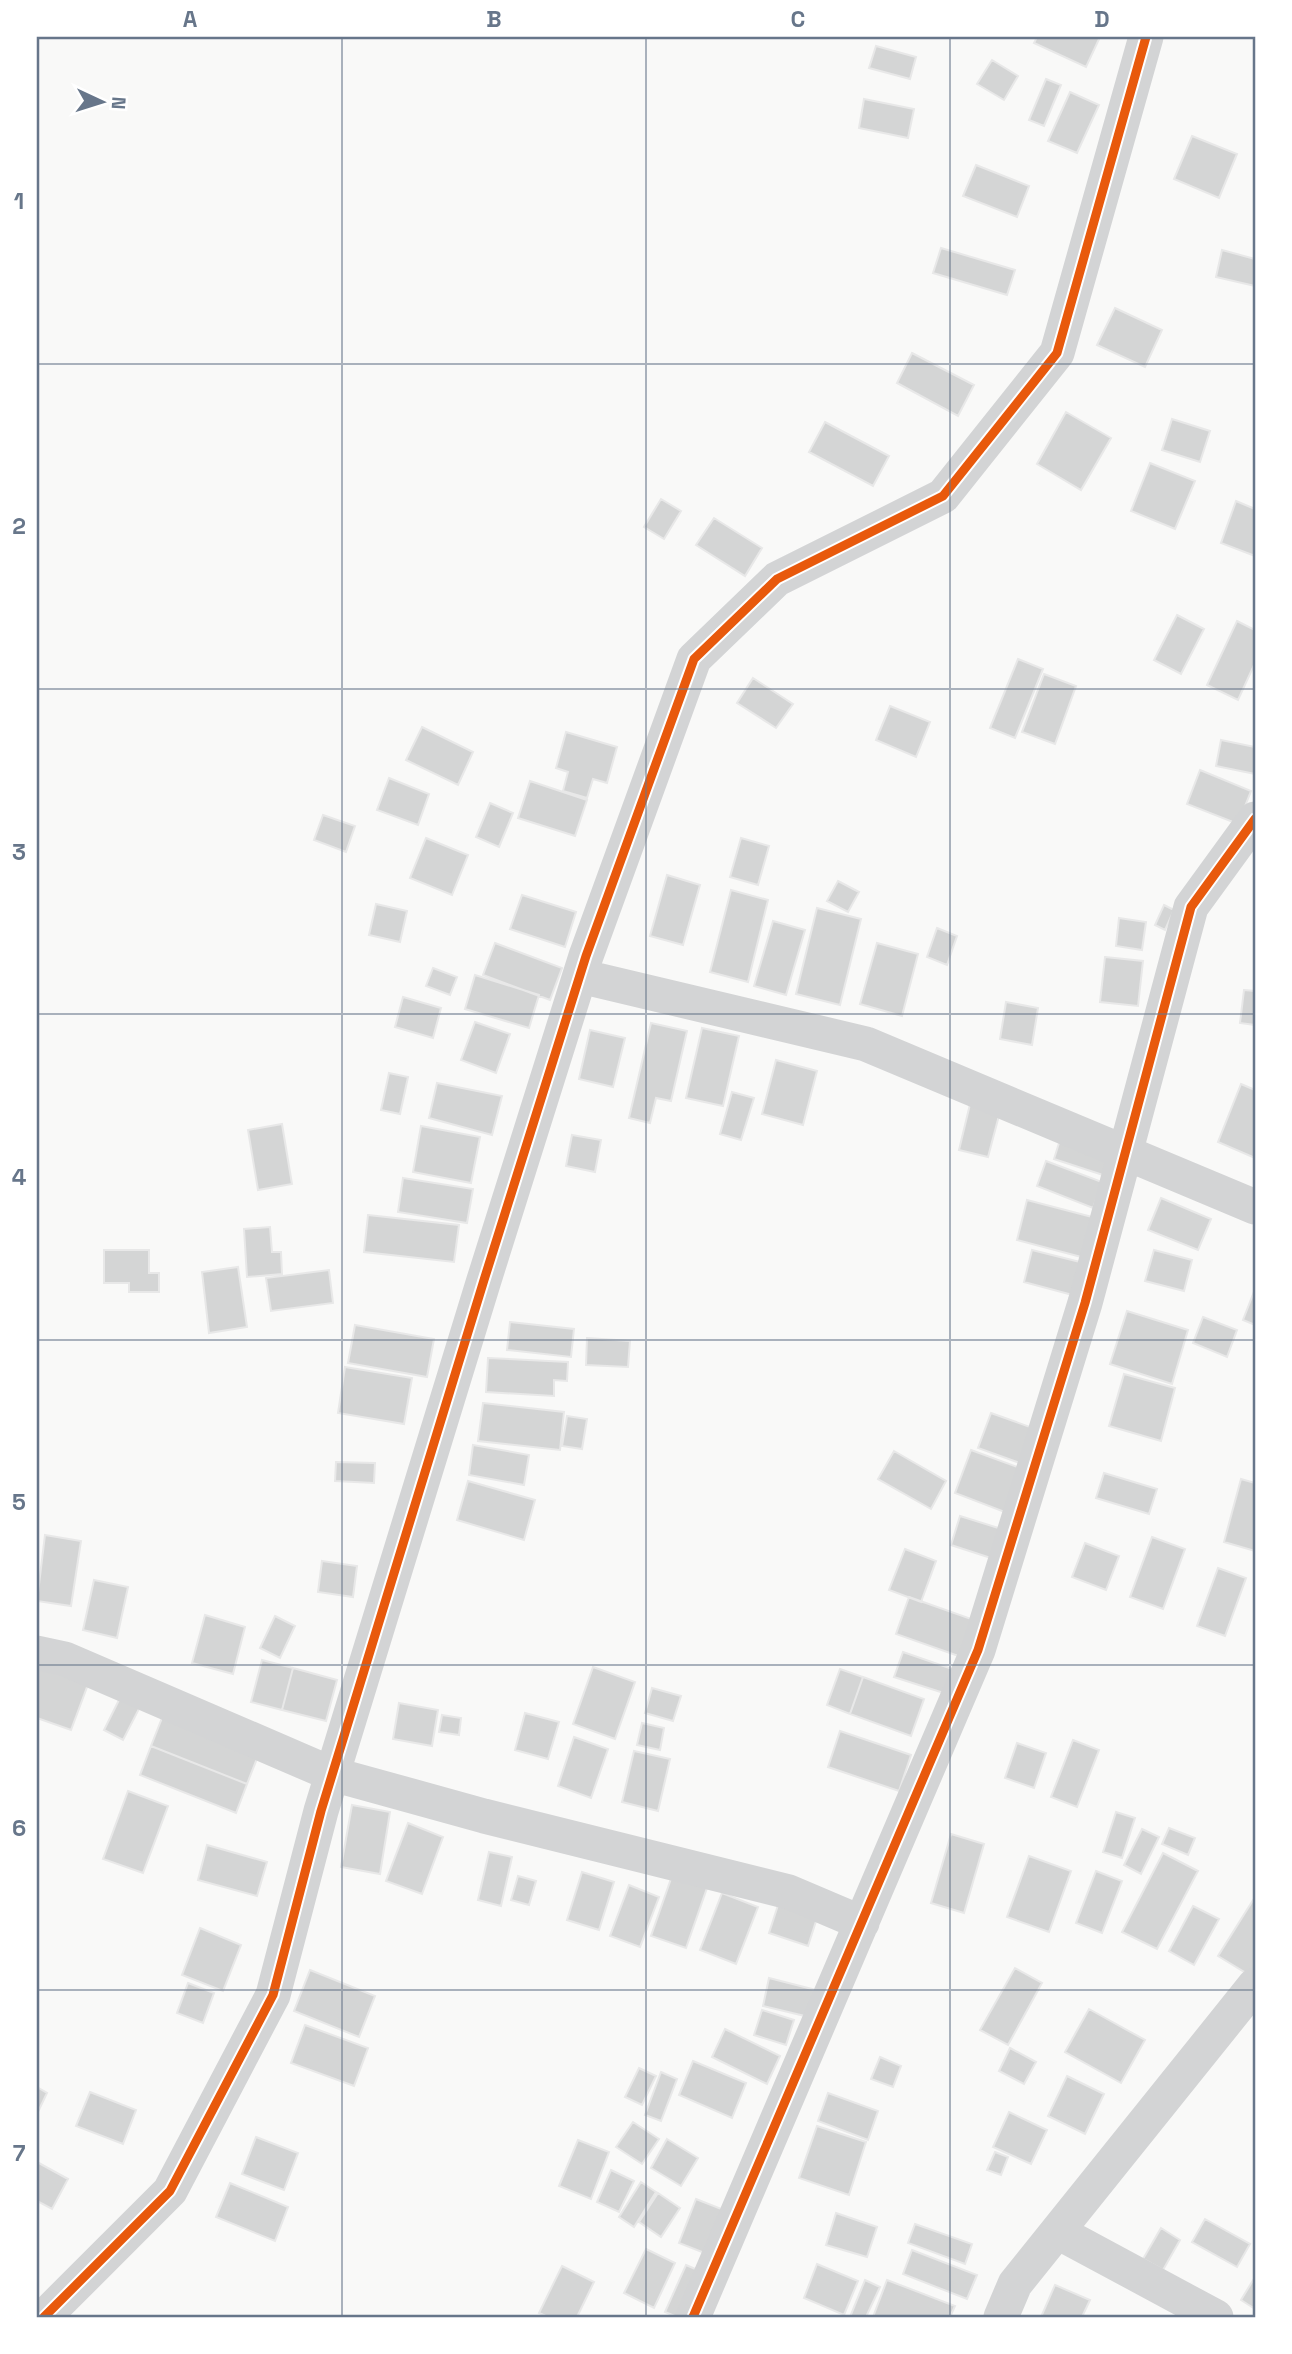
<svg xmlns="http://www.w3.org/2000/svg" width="1292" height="2354" font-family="'Space Grotesk',sans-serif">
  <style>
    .building { fill: #d4d5d5; stroke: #e8e8e8; stroke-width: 2 }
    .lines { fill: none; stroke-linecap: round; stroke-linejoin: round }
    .minor { stroke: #d3d4d5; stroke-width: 35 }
    .cycleway-casing { stroke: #fff; stroke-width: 13 }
    .cycleway { stroke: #e8590c; stroke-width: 9 }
    .grid { fill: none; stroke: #67768a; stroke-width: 2; stroke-opacity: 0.55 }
    .neatline { fill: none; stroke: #67768a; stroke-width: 2.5 }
    .grid-label { font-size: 23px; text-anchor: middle; font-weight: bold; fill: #67768a }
  </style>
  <rect width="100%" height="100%" fill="#f9f9f8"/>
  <path class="building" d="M1037 37H1100L1086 67 1034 43Z
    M876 46 916 57 910 79 869 68Z
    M992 60 1018 76 1004 100 977 84Z
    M1046 79 1061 85 1044 126 1029 120Z
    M1070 92 1099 105 1077 153 1048 141Z
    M864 99 914 109 908 138 859 128Z
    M1192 136 1237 154 1219 198 1174 179Z
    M976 165 1029 186 1017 217 963 196Z
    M941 248 1015 270 1007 295 933 273Z
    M1222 250 1255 259V286L1216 277Z
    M1115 308 1162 330 1145 367 1097 345Z
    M912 353 974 385 958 416 897 383Z
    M1066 412 1111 438 1081 490 1037 464Z
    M1172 419 1210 431 1200 462 1162 450Z
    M825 422 889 456 873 486 809 452Z
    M1150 463 1195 481 1175 529 1131 511Z
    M661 499 681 511 664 539 644 527Z
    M1236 501 1255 509V556L1221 543Z
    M714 518 762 548 745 576 696 545Z
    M1177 615 1204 629 1181 674 1154 660Z
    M1237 621 1255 630V663L1238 700 1207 685Z
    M1018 659 1043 669 1015 738 990 728Z
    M1044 674 1076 686 1055 744 1022 732Z
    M753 678 793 704 776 728 737 703Z
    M890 706 930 722 916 757 876 740Z
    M422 727 473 752 458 785 406 760Z
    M566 732 617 747 607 783 593 779 587 798 563 791 568 772 556 768Z
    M1221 740 1255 747V774L1216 766Z
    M1200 770 1251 791 1238 824 1187 804Z
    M389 778 429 794 418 825 377 810Z
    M530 781 587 800 575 836 518 818Z
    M490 803 513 813 499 847 476 837Z
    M323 815 355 826 346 852 314 840Z
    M426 838 468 855 452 895 410 878Z
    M741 838 769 846 758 885 730 877Z
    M667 875 700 885 683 945 650 936Z
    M838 881 859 892 848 912 827 901Z
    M731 890 768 900 748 982 710 972Z
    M522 895 576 912 565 947 510 929Z
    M376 904 407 911 400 942 369 935Z
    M1164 905 1174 910 1165 930 1155 925Z
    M817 908 861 919 840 1005 796 994Z
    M1119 918 1146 922 1142 950 1116 946Z
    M773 921 805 930 786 995 754 986Z
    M937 928 957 936 947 965 927 957Z
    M495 943 562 968 550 1000 483 975Z
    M877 943 918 954 902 1016 860 1004Z
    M1105 957 1143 961 1138 1006 1100 1002Z
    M433 968 457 977 450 995 426 986Z
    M475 975 539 995 529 1028 465 1009Z
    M1244 990 1255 991V1025L1240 1023Z
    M403 997 441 1008 433 1038 395 1027Z
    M1006 1002 1038 1008 1032 1045 1000 1039Z
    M475 1022 510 1034 496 1073 461 1060Z
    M651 1023 687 1031 671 1101 656 1098 650 1123 629 1118Z
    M702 1028 739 1036 723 1106 686 1098Z
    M590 1030 625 1038 613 1087 579 1079Z
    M776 1060 817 1071 803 1125 762 1114Z
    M389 1073 408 1077 400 1114 381 1110Z
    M437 1083 502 1096 492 1135 429 1118Z
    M1241 1084 1255 1090V1158L1218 1142Z
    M732 1092 754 1098 741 1140 720 1134Z
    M971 1100 1001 1108 988 1157 959 1150Z
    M282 1124 292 1184 258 1190 248 1130Z
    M421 1126 480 1137 471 1183 413 1172Z
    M1064 1127 1119 1145 1109 1177 1054 1159Z
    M572 1135 601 1140 595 1172 566 1166Z
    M1046 1161 1102 1182 1093 1208 1037 1186Z
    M403 1178 473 1189 467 1223 398 1212Z
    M1161 1198 1211 1219 1198 1250 1148 1230Z
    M1027 1200 1096 1218 1085 1258 1017 1240Z
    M368 1215 459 1225 454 1262 364 1252Z
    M270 1227 272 1252H281L282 1274 247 1277 244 1229Z
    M104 1250H149V1273H159V1292H129V1283H104Z
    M1032 1250 1088 1264 1080 1297 1024 1282Z
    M1154 1250 1192 1260 1184 1291 1145 1281Z
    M238 1267 247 1327 209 1333 202 1272Z
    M329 1270 333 1303 271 1311 266 1278Z
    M1255 1289V1325L1243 1320Z
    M1127 1311 1188 1330 1172 1384 1110 1364Z
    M1203 1317 1237 1330 1227 1357 1193 1343Z
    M510 1322 574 1329 571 1357 507 1350Z
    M355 1325 434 1339 427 1377 348 1363Z
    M587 1338 630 1341 628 1367 586 1365Z
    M488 1358 568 1362 567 1381 554 1380V1396L486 1392Z
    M345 1367 412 1378 404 1424 338 1413Z
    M1124 1374 1175 1388 1161 1441 1109 1426Z
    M483 1403 564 1412 560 1450 478 1441Z
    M991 1413 1044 1432 1031 1467 978 1448Z
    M567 1416 587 1419 582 1449 562 1446Z
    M473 1445 529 1455 524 1485 469 1475Z
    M971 1450 1031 1472 1015 1516 955 1493Z
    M894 1451 946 1481 931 1509 878 1479Z
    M336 1462 375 1463 374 1483 335 1481Z
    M1104 1473 1157 1489 1149 1514 1096 1498Z
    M1241 1479 1255 1483V1551L1224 1542Z
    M468 1481 535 1500 524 1540 457 1520Z
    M960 1516 1008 1531 1000 1561 951 1545Z
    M45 1535 81 1541 71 1606 37 1601Z
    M1152 1537 1185 1549 1163 1609 1130 1597Z
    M1085 1543 1119 1556 1106 1590 1072 1577Z
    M905 1549 936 1561 921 1602 889 1590Z
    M322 1561 357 1566 353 1597 318 1592Z
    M1218 1568 1246 1578 1225 1636 1197 1626Z
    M94 1580 128 1587 117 1638 83 1630Z
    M909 1597 977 1621 964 1658 896 1634Z
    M205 1615 245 1627 233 1674 192 1663Z
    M275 1616 295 1626 280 1658 260 1648Z
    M903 1652 961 1672 953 1696 894 1677Z
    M37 1660 90 1679 71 1730 37 1718Z
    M262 1660 293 1668 282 1710 251 1702Z
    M593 1667 635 1682 615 1739 573 1724Z
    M293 1668 337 1680 326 1721 282 1710Z
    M840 1669 863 1677 850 1714 827 1705Z
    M863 1677 924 1699 911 1736 850 1714Z
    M652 1688 681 1696 673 1721 645 1713Z
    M122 1694 141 1705 123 1740 104 1730Z
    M399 1703 438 1710 432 1746 393 1739Z
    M525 1713 559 1722 548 1759 515 1750Z
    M442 1715 461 1718 459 1735 439 1732Z
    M162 1718 258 1756 247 1784 151 1746Z
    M642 1723 664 1728 660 1750 637 1745Z
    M840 1731 911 1755 899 1791 828 1767Z
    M574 1737 608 1749 591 1798 558 1786Z
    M1073 1740 1099 1750 1077 1807 1051 1797Z
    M1017 1743 1046 1753 1034 1788 1005 1778Z
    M151 1746 247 1784 236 1813 140 1775Z
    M634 1751 670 1759 658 1811 622 1802Z
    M128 1791 168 1806 143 1873 103 1859Z
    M352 1805 390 1812 380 1874 341 1867Z
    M1116 1812 1135 1818 1122 1858 1103 1852Z
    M408 1823 443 1837 422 1894 386 1881Z
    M1169 1828 1195 1838 1188 1855 1162 1844Z
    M1142 1829 1159 1837 1141 1874 1124 1865Z
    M951 1834 984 1844 964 1913 931 1903Z
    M207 1845 267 1862 257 1896 198 1880Z
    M489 1852 512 1857 501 1906 478 1900Z
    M1163 1853 1198 1871 1157 1949 1122 1932Z
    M1029 1856 1071 1871 1049 1932 1007 1917Z
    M1096 1871 1122 1881 1102 1933 1076 1923Z
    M582 1872 614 1882 599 1930 567 1920Z
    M673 1873 708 1885 686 1948 651 1936Z
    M518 1876 536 1881 529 1905 511 1900Z
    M629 1885 659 1897 640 1947 610 1936Z
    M722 1893 758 1907 736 1964 700 1950Z
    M1255 1897V1969L1251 1976 1218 1956Z
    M780 1899 819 1912 808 1946 769 1933Z
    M1193 1906 1219 1919 1194 1965 1169 1951Z
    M200 1928 241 1945 223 1991 182 1975Z
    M1015 1968 1042 1983 1008 2045 980 2030Z
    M310 1970 375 1996 359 2037 294 2011Z
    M769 1978 816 1990 809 2017 763 2006Z
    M188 1983 214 1993 203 2023 177 2013Z
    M1089 2009 1145 2040 1121 2083 1065 2052Z
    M762 2010 794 2020 786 2045 754 2035Z
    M305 2025 368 2048 354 2086 291 2063Z
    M725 2029 780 2056 767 2084 712 2057Z
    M1010 2048 1036 2062 1024 2084 999 2071Z
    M880 2057 901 2066 893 2087 871 2079Z
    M693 2061 746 2083 732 2118 679 2095Z
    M639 2068 656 2076 642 2105 625 2097Z
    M661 2072 677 2079 661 2121 645 2115Z
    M1067 2076 1104 2094 1085 2134 1048 2116Z
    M37 2087 47 2093 37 2114Z
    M90 2092 136 2110 123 2144 76 2126Z
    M828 2093 878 2111 868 2140 818 2121Z
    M1009 2112 1047 2130 1031 2164 993 2147Z
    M633 2122 659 2139 642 2164 616 2147Z
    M817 2126 866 2142 849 2195 799 2178Z
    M256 2137 298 2153 284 2190 242 2174Z
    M667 2139 698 2158 681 2186 651 2168Z
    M578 2140 609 2152 591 2199 559 2186Z
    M995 2152 1008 2157 1001 2175 987 2170Z
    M37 2162 68 2179 52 2209 37 2201Z
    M611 2170 634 2181 619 2212 597 2202Z
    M641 2182 656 2192 634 2227 619 2217Z
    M230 2183 288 2207 275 2241 216 2217Z
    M658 2193 680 2208 661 2237 639 2222Z
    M696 2199 724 2210 707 2254 679 2243Z
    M836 2213 877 2227 867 2257 826 2245Z
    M1205 2219 1250 2244 1237 2267 1192 2242Z
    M915 2224 972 2244 965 2264 908 2243Z
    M1161 2228 1180 2240 1163 2270 1143 2259Z
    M646 2249 675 2263 654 2308 624 2293Z
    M912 2250 977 2275 967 2299 903 2274Z
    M817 2264 858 2281 844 2315 804 2298Z
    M686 2265 707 2274 677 2317 665 2312Z
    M562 2266 594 2282 577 2317H548L539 2313Z
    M1255 2277V2309L1241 2300Z
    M865 2280 880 2287 866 2317H850Z
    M887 2280 955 2306 950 2317H873Z
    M1055 2285 1090 2300 1082 2317H1041Z"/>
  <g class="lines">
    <path class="minor" d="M580 976 866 1044 1255 1207
      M37 1653 65 1659 332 1774 484 1816 789 1892 862 1923
      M1058 2232 1216 2317
      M44 2317 170 2191 273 1995 321 1811 484 1280 586 956 694 659 777 579 943 496 1057 353 1146 37
      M693 2317 978 1650 1085 1303 1191 907 1255 819
      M1001 2317 1015 2284 1255 1985"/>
    <g class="cycleway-casing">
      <path id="cycleway" d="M44 2317 170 2191 273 1995 321 1811 484 1280 586 956 694 659 777 579 943 496 1057 353 1146 37
        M693 2317 978 1650 1085 1303 1191 907 1255 819"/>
    </g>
    <use href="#cycleway" class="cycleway"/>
  </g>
  <path class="grid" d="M342 37V2317M646 37V2317M950 37V2317M37 364H1255M37 689H1255M37 1014H1255M37 1340H1255M37 1665H1255M37 1990H1255"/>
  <rect width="1292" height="2354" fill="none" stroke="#ffffff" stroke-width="77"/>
  <g transform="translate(102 102) rotate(94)" stroke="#ffffff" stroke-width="5" paint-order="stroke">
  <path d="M0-5L12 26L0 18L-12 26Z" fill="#67768a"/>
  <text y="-10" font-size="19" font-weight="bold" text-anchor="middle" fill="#67768a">N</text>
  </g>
  <rect x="38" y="38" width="1216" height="2278" class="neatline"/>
  <g class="grid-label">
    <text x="190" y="27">A</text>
    <text x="494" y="27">B</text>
    <text x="798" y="27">C</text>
    <text x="1102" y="27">D</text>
    <text x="19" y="209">1</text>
    <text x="19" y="534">2</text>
    <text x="19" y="860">3</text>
    <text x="19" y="1185">4</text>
    <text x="19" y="1510">5</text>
    <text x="19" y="1836">6</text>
    <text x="19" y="2161">7</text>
  </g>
</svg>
